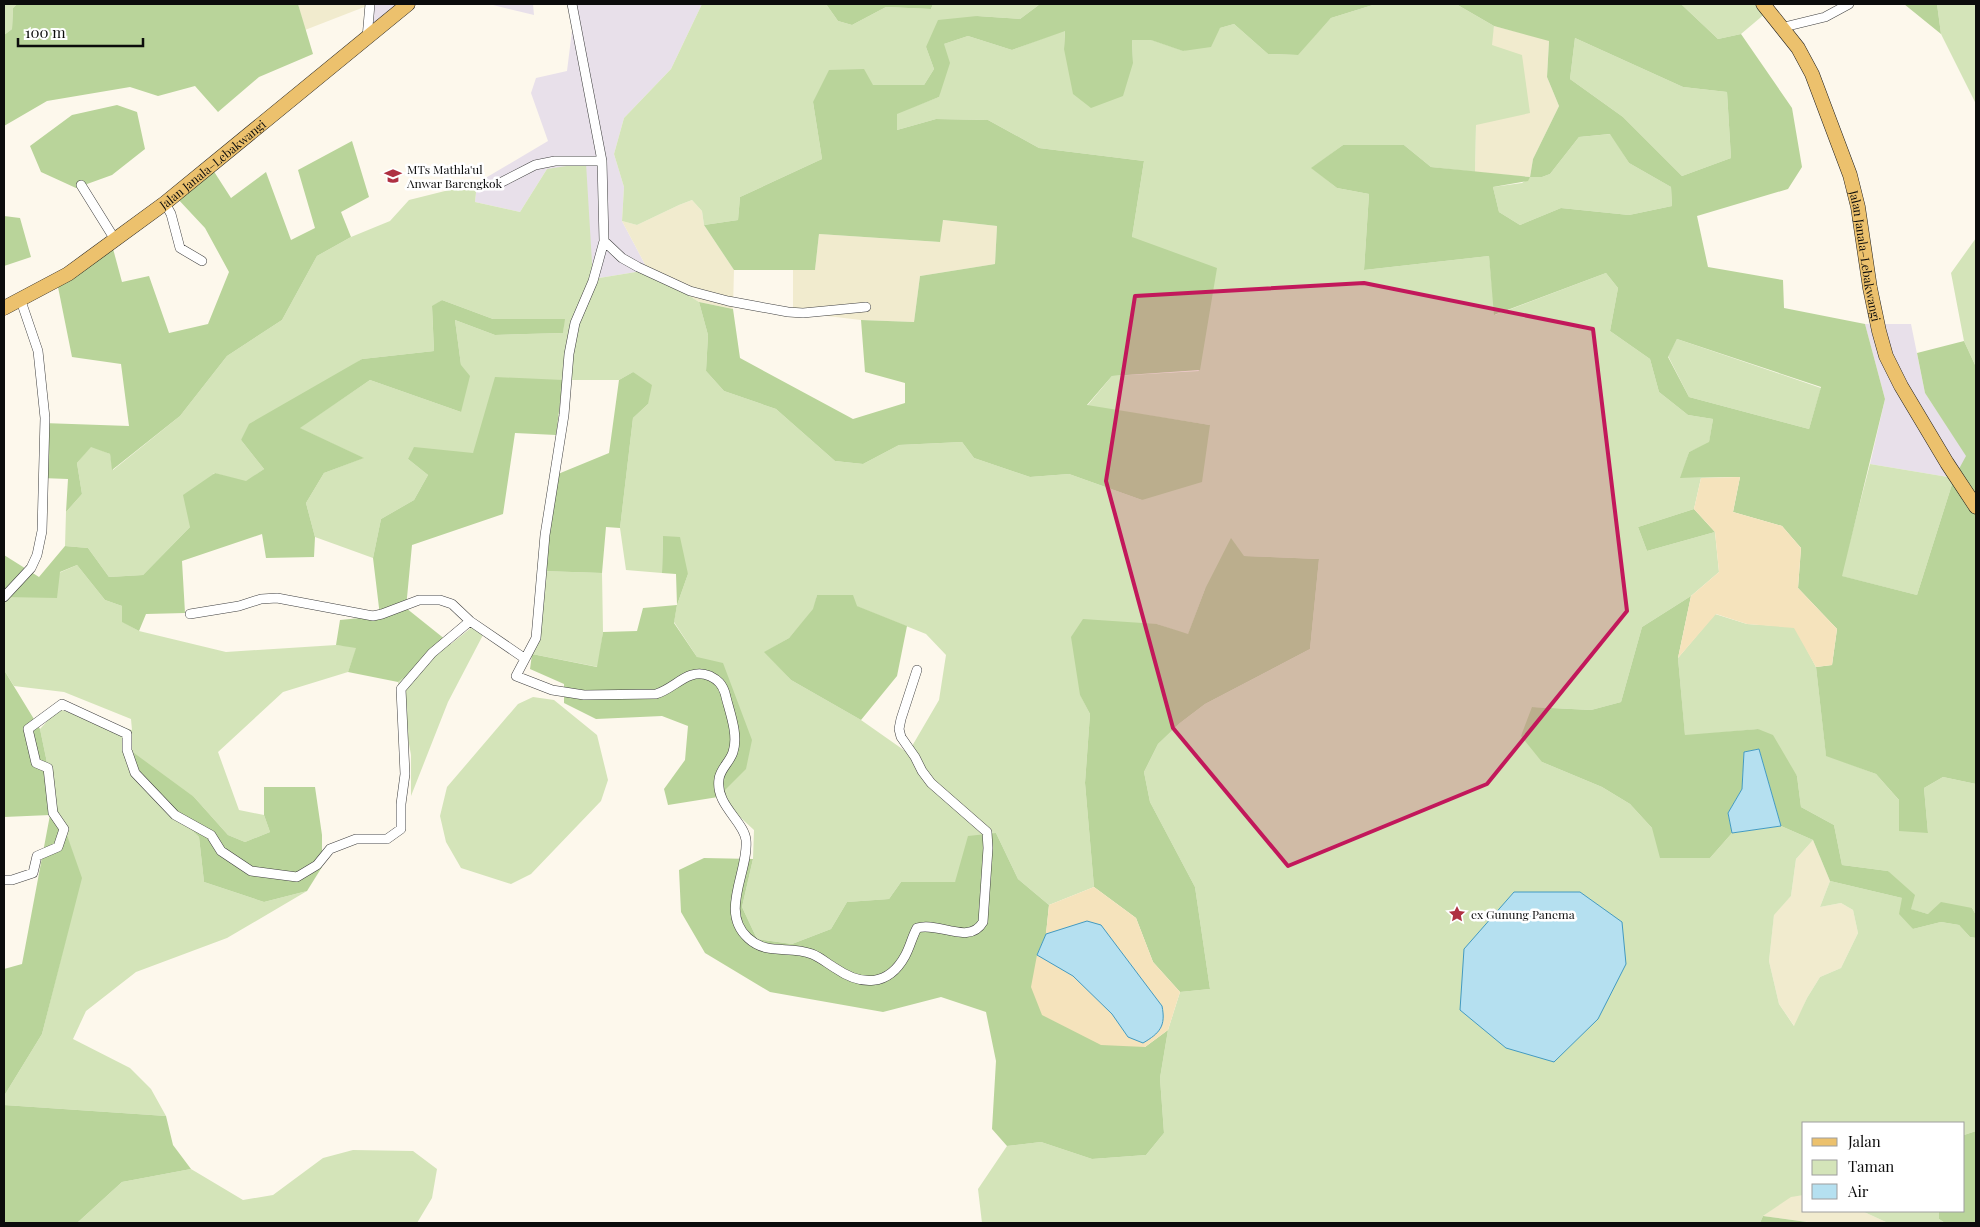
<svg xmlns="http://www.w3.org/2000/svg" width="1980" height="1227" font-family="'Playfair Display',serif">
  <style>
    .industrial { fill: #e8e0ea }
    .farmland { fill: #f1ebce }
    .green { fill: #d4e4b9; fill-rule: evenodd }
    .forest { fill: #b9d49a; fill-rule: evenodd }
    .sand { fill: #f5e3bc }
    .water { fill: #b5e0f0; stroke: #439ac1 }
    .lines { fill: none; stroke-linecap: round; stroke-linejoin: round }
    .minor-casing { stroke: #3f3f3f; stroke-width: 10 }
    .primary-casing { stroke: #1d1d1d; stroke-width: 15 }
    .minor { stroke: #fff; stroke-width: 9 }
    .primary { stroke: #ecc16d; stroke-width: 14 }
    .marked { fill: #c2185b; fill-opacity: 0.2; stroke: #c2185b; stroke-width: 4; stroke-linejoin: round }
    .labels { text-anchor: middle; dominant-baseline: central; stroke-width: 5; stroke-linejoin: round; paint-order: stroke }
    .street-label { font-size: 12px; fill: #0c0c0c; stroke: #fff }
    .poi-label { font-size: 12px; fill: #0c0c0c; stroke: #fff; text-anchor: start }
  </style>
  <rect width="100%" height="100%" fill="#fdf8ec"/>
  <path class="industrial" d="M372 4H405L371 32Z
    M489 4H533L534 15Z
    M572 4H702L671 69 624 118 614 154 624 187 622 221 648 270 593 279 547 169 520 212 475 202 477 183 548 141 531 93 536 78 567 71 573 23Z
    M1865 324H1911L1925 393 1967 456 1954 478 1870 464 1885 399Z"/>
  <path class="farmland" d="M298 4H372L305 30Z
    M1494 26 1549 40 1547 77 1559 106 1533 159 1530 177 1475 172 1476 125Z
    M692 200 702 211 704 225 734 270 733 309 699 302 648 270 622 221 637 225 679 205Z
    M942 220 997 226 995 264 920 276 914 322 861 320 793 312V270H815L819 234 939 242Z
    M1813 840 1830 881 1820 907 1841 903 1853 910 1858 933 1841 968 1820 977 1807 998 1795 1027 1779 1004 1769 961 1774 914 1791 896 1796 859Z
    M1804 1195V1211H1862L1888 1223H1815L1763 1216 1791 1196Z"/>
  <path class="green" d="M4 4H17L13 8 12 29 4 35Z
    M702 4H826L838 21 852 25 886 7 931 9 933 4H1040L1020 19 977 16 926 47 934 69 924 85H873L813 102 822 159 740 197 738 220 704 225 702 211 692 200 679 205 637 225 622 221 624 187 614 154 624 118 671 69Z
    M1376 4H1456L1494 26 1492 45 1522 55 1530 113 1476 125 1475 172 1431 167 1404 145H1343L1312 168 1337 188 1369 194 1364 270 1489 256 1495 315 1606 273 1618 288 1610 331 1650 359 1659 392 1688 415 1713 419 1709 443 1689 452 1681 478H1701L1694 509 1638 527 1647 551 1715 532 1719 572 1691 596 1642 627 1621 702 1591 710 1532 707 1542 762 1602 787 1630 804 1652 828 1710 858 1732 833 1781 826 1813 840 1796 859 1791 896 1774 915 1769 961 1779 1004 1794 1026 1807 998 1820 977 1841 968 1858 933 1853 910 1841 903 1820 907 1830 881 1902 898 1913 929 1941 922 1959 925 1970 937 1976 938V1131L1964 1135V1123H1804V1195L1791 1197 1763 1216 1760 1223H982L978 1189 1007 1146 1041 1142 1092 1159 1146 1155 1164 1133 1160 1078 1168 1030 1180 992 1210 989 1195 887 1150 802 1144 772 1158 744 1180 723 1205 704 1310 649 1319 559 1244 556 1205 589 1188 635 1157 624 1080 694 1090 714 1085 783 1094 887 1049 905 1018 879 996 833 955 882H901L889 899 847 902 831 929 792 944 757 939 742 907 753 859 754 830 718 797 697 657 674 622 677 605 688 574 663 536 662 573 626 570 620 528 633 418 648 404 633 372 619 380H563L473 453 408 459 428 475 414 500 381 519 373 558 315 537 306 503 324 473 363 458 299 428 370 380 461 412V365L455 320 495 335 563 333 564 319H493L442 300 432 307 434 351 362 359 241 440 264 469 246 482 214 473 190 527 143 575 109 577 88 548 65 546 66 512 82 494 77 463 91 446 110 454 113 470 180 416 227 356 282 320 317 256 351 237 390 221 409 200 477 183 475 202 520 212 547 169 586 163 593 279 648 270 699 302 708 335 706 371 724 391 776 409 835 461 863 464 899 445 962 442 974 458 1030 477 1069 474 1142 500 1210 425 1087 406 1112 376 1199 371 1132 237 1144 161 1039 148 988 120 936 119 897 130V113L939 97 944 44 968 36 1012 50 1065 30 1064 49 1133 63 1132 40H1152L1184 51 1220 28 1234 24 1268 54 1297 55 1331 18ZM817 595 856 606 926 634 946 655 939 700 908 753 861 720 791 680 765 652 789 638 814 609Z
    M1681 4H1759L1767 12 1741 34 1718 39Z
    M1937 4H1976V104L1941 34Z
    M1575 38 1683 87 1727 92 1731 158 1682 176 1623 117 1570 79Z
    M1611 134 1629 163 1671 187 1672 206 1629 215 1561 208 1520 225 1499 212 1493 187 1522 183 1530 177H1542L1550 174 1579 137Z
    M1976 238V367L1964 341 1951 273Z
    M1677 339 1821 388 1809 429 1689 397 1668 356Z
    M1870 464 1954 478 1917 595 1841 576Z
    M77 565 105 600 122 606 123 622 139 631 226 652 336 645 357 647 348 672 283 692 218 752 239 810 264 815 270 832 245 842 228 835 194 797 136 776 199 837 204 882 264 902 307 891 227 938 136 972 86 1011 73 1039 130 1068 151 1089 166 1116 4 1105V1096L42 1034 81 878 55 801 40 729 58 709 132 730 131 719 64 692 14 686 4 670V597Z
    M542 571 602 573 603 632 598 667 532 654Z
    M1715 614 1747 624 1795 627 1816 667 1826 755 1876 774 1928 833 1924 788 1943 777 1976 784V915L1972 908 1928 914 1910 909 1888 871 1842 865 1834 825 1801 807 1797 776 1758 729 1685 736 1678 658Z
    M472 627 483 635 448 702 411 796V755L398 682 451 644Z
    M533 697 554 700 597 735 608 780 601 801 531 874 511 884 461 868 446 842 440 816 447 787 518 704Z
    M353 1150 413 1151 437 1169 432 1198 417 1223H77L122 1182 191 1169 243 1200 273 1195 323 1158Z
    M1862 1211H1939V1219L1945 1223H1888Z"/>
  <path class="forest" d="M17 4H298L313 54 259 77 218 112 195 86 158 96 130 87 47 101 4 126V35L12 29 13 8Z
    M826 4H933L931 9 886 7 852 25 838 21Z
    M1040 4H1376L1331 18 1298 55 1268 54 1234 24 1220 28 1211 47 1183 51 1151 40H1132L1133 63 1123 96 1091 108 1073 94 1064 49 1065 31 1012 50 968 36 944 44 950 63 939 97 897 114V130L936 119 988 120 1039 148 1144 161 1132 237 1217 268 1200 370 1112 376 1087 405 1210 425 1202 482 1142 500 1069 474 1030 477 974 458 962 442 899 445 863 464 835 461 776 409 724 391 706 371 708 335 699 302 733 309 740 358 853 419 905 403V383L865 372 861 320 914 322 920 276 995 264 997 226 943 220 940 242 819 234 815 270H734L704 225 738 220 740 197 822 159 813 102 829 70 864 69 873 85H924L934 69 926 47 938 20 977 16 1020 19Z
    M1456 4H1681L1718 39 1741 34 1792 108 1802 167 1788 189 1697 216 1708 267 1783 280 1784 308 1865 324 1885 399 1842 576 1917 595 1954 478 1966 456 1925 393 1917 353 1964 341 1976 367V784L1943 777 1924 788 1928 833 1899 831V800L1876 774 1826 756 1816 667 1832 665 1837 629 1798 588 1801 548 1782 526 1733 512 1740 477 1680 478 1689 452 1709 442 1713 419 1688 415 1659 392 1650 359 1610 331 1618 288 1606 273 1494 315 1489 256 1364 270 1369 194 1337 188 1311 168 1343 145H1404L1431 167 1530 177 1533 159 1559 106 1547 77 1549 41 1494 26ZM1575 38 1683 87 1727 92 1731 158 1682 176 1623 117 1570 79ZM1610 134 1629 163 1671 187 1672 206 1629 215 1561 208 1520 225 1499 212 1493 187 1528 181 1530 177H1542L1550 174 1579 137ZM1677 339 1821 387 1809 429 1689 397 1668 357Z
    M1904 4H1937L1941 34Z
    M117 105 137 112 145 149 112 175 76 188 41 172 30 146 72 115Z
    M352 141 369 197 341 212 351 237 317 256 282 320 227 356 180 416 112 470 110 454 91 447 77 463 82 494 66 512 68 479 41 478 43 423 129 426 121 364 72 357 57 282 112 245 122 282 149 276 169 333 208 324 229 272 205 228 176 197 213 170 231 198 266 172 291 240 315 228 298 170Z
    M4 216 20 218 31 257 4 266Z
    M442 300 493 319H565L563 333 495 335 455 320 461 365 470 376 461 412 370 380 300 428 364 458 324 473 306 503 315 537 314 557 266 558 262 534 182 561 185 613 146 614 139 631 122 622V606L105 600 77 565 60 572 57 598 4 597V555L39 577 65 546 88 548 109 577 143 575 190 527 183 495 215 473 246 481 264 469 241 440 249 424 362 359 434 351 432 306Z
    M633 372 652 385 648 404 633 418 620 528 606 527 602 573 542 571 558 474 609 453 619 380Z
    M495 377 563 380 556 435 515 433 503 514 412 545 406 608 451 644 398 682 348 672 356 648 336 645 340 620 380 616 373 558 381 519 414 500 428 475 408 459 414 447 473 453Z
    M1694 509 1715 532 1647 551 1638 527Z
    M663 536 680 537 688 574 677 605 674 623 697 657 723 663 752 740 746 769 718 797 668 805 664 789 685 760 688 726 662 716 596 719 564 703V684L530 669 532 654 597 667 603 632 637 631 643 608 677 605 676 574 662 573Z
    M1231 538 1244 556 1319 559 1310 649 1205 704 1180 723 1158 744 1144 772 1150 802 1195 887 1210 989 1180 992 1153 962 1136 918 1094 887 1085 783 1090 714 1080 695 1071 637 1083 619 1157 624 1188 634 1205 589Z
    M817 595H853L857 606 907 626 897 676 861 720 791 680 764 652 789 638 813 609Z
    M1691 596 1678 658 1685 735 1758 729 1773 735 1797 776 1801 807 1834 825 1842 865 1888 871 1915 895 1911 909 1928 914 1941 902 1972 908 1976 915V938L1970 937 1959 925 1941 922 1913 929 1899 914 1902 898 1830 881 1813 840 1781 826 1759 749 1744 752 1742 789 1728 813 1732 833 1710 858H1660L1652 828 1630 804 1602 787 1542 762 1521 736 1532 707 1591 710 1621 702 1642 627Z
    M4 670 40 729 55 801 82 878 42 1034 4 1096V969L22 964 50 815 4 817Z
    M134 753 194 797 228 835 245 842 270 832 264 815V787H315L322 835V867L307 891 264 902 204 882 199 837 136 776Z
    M996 833 1018 879 1049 905 1046 934 1037 955 1145 1047 1168 1030 1160 1078 1164 1133 1146 1155 1092 1159 1041 1142 1007 1146 992 1129 996 1061 986 1012 941 997 883 1012 770 992 705 953 681 912 679 870 704 858 753 859 742 907 757 939 792 944 831 929 847 902 889 899 901 882H955L968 836Z
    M4 1105 166 1116 173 1145 191 1169 122 1182 77 1223H4Z
    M1976 1131V1223H1945L1939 1219V1211H1964V1135Z
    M1763 1216 1814 1223H1815H1760Z"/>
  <path class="sand" d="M1740 477 1733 512 1782 526 1801 548 1798 588 1837 629 1832 665 1816 667 1794 628 1747 624 1716 614 1678 658 1691 596 1719 572 1715 532 1694 509 1701 478Z
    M1094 887 1136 918 1153 962 1180 992 1168 1030 1145 1047 1101 1045 1042 1015 1031 987 1037 955 1046 934 1049 905Z"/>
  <path class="water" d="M1759 749 1781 826 1732 833 1728 813 1742 789 1744 752Z
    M1514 892H1580L1622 922 1626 964 1598 1019 1554 1062 1506 1048 1460 1010 1464 949Z
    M1087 921 1101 925 1162 1006C1166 1026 1160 1033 1143 1043L1128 1037 1112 1014 1073 976 1037 955 1046 934Z"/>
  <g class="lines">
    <g class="minor-casing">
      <path id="minor" d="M572 4 602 161 604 241 593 281 575 323 569 354 564 415 545 535 536 638 516 676 552 690 584 695 656 694C676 688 688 667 710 676 718 680 722 684 725 693 729 711 739 734 733 752 730 762 720 769 719 779 715 805 744 821 746 840 749 871 719 912 748 938 767 956 790 945 812 954 820 957 828 964 835 968 861 986 888 987 905 956 910 947 912 937 917 928 938 921 969 946 983 922L988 848 987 832 931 783 922 771 915 757 901 737 899 729 901 719 917 670
        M1784 27 1825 17 1849 4
        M367 38 370 4
        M500 183 535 165 555 161H602
        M81 185 114 238
        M165 203 171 214 180 248 202 261
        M604 241 622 258 638 267 690 291 728 301 788 312 803 313 866 307
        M4 597 31 568 37 555 42 531 45 418 38 351 21 301
        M190 614 239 606 261 599 277 598 373 616 382 614 419 600H440L452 604 470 621 524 658
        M4 880H12L33 873 37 856 58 847 64 829 53 813 48 768 36 763 28 729 62 704 127 734V750L135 773 175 815 211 835 221 851 251 871 297 877 317 865 330 849 356 839H387L401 829V804L405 774 401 689 432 653 470 621"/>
    </g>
    <g class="primary-casing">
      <g id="primary">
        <path id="s1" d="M1763 4 1798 48 1812 74 1850 175 1858 207 1870 288 1879 331 1886 356 1901 386 1947 463 1976 507"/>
        <path id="s2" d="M4 308 68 274 165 203 408 4"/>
      </g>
    </g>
    <use href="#minor" class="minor"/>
    <use href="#primary" class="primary"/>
  </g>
  <path class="marked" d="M1364 283 1593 329 1627 611 1487 784 1288 866 1173 728 1106 481 1135 296Z"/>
  <defs>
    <g id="school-bare" transform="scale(1.35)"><path d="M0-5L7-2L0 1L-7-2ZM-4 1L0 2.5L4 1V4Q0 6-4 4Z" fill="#af3042" stroke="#fff" stroke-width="2.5" paint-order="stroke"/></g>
    <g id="sight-bare" transform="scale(1.35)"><path d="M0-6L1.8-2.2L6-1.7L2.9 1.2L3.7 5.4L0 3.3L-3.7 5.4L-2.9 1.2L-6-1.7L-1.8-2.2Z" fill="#af3042" stroke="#fff" stroke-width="2.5" paint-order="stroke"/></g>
  </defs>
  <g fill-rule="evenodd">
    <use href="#school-bare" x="393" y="176"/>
    <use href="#sight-bare" x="1457" y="914"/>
  </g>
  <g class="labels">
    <g class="street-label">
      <text stroke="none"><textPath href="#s2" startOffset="254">Jalan Janala–Lebakwangi</textPath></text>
      <text stroke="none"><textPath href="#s1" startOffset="276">Jalan Janala–Lebakwangi</textPath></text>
    </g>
    <g class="poi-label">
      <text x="407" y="169">MTs Mathla'ul<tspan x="407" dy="14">Anwar Barengkok</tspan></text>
      <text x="1471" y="914">ex Gunung Panema</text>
    </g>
  </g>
  <rect width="1980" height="1227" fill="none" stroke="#0c0c0c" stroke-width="10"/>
  <rect x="1802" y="1122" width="162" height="90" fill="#ffffff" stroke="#9e9e9e"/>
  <rect x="1812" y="1138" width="25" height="8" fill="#ecc16d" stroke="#9e9e9e"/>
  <text x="1848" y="1147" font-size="15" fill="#0c0c0c">Jalan</text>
  <rect x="1812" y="1160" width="25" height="15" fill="#d4e4b9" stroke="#9e9e9e"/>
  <text x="1848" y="1172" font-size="15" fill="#0c0c0c">Taman</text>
  <rect x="1812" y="1184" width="25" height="15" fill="#b5e0f0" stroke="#9e9e9e"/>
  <text x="1848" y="1197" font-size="15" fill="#0c0c0c">Air</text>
  <path d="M18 38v8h125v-8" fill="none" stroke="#0c0c0c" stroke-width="2.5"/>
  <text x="25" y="38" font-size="15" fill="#0c0c0c" stroke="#ffffff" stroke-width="4" paint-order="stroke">100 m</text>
</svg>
